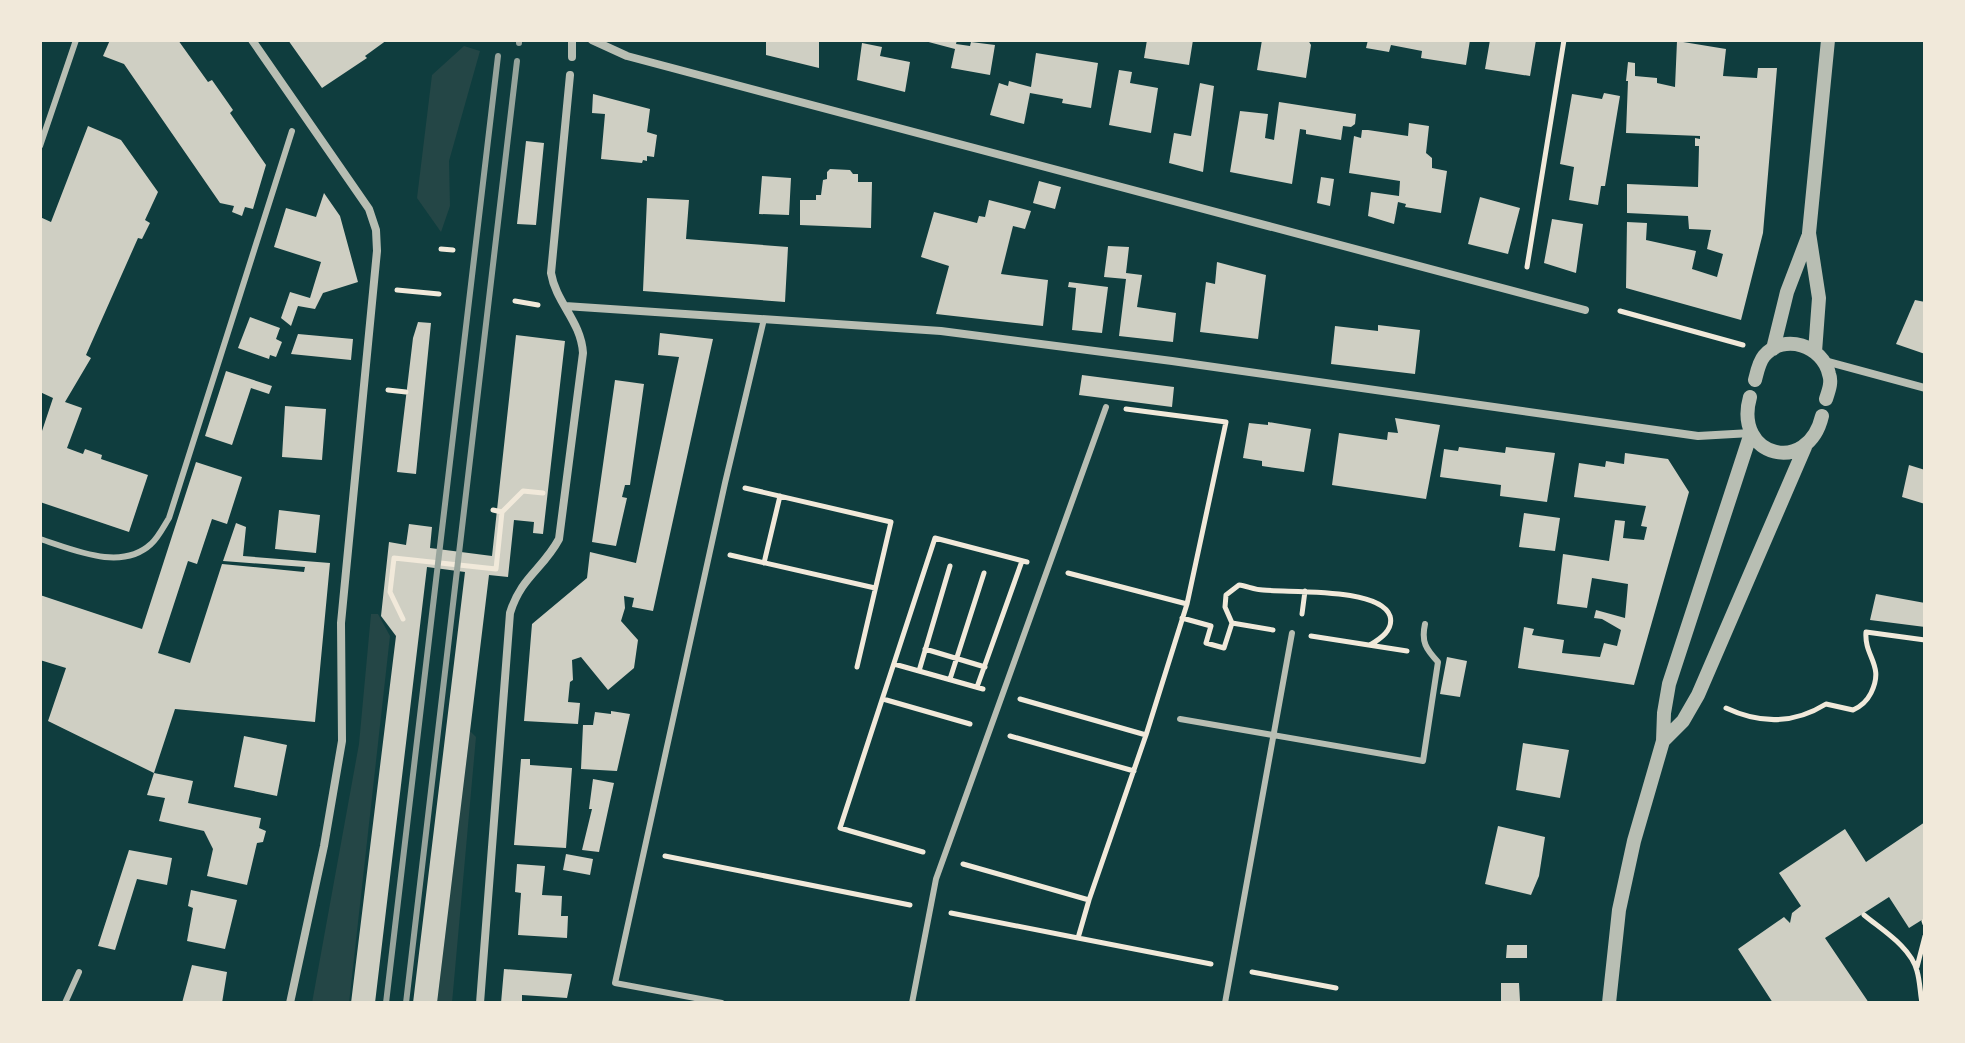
<svg xmlns="http://www.w3.org/2000/svg" width="1965" height="1043" font-family="'Source Serif 4',serif">
  <style>
    .green { fill: #244646 }
    .building { fill: #cfcfc3 }
    .lines { fill: none; stroke-linecap: round; stroke-linejoin: round }
    .path { stroke: #f1e9da; stroke-width: 5 }
    .service { stroke: #b8beb3; stroke-width: 6 }
    .minor { stroke: #b8beb3; stroke-width: 8 }
    .tertiary { stroke: #b8beb3; stroke-width: 14 }
    .rail { stroke: #97a49c; stroke-width: 6 }
  </style>
  <rect width="100%" height="100%" fill="#0f3d3e"/>
  <path class="green" d="M464 46 480 51 449 161 450 206 441 232 417 198 432 75Z
    M371 614H378L390 636 349 1003H312L359 744Z
    M470 731 476 737 452 1003H437Z"/>
  <path class="building" d="M110 40H178L208 82 212 80 233 110 230 113 266 165 253 209 245 207 242 216 232 212 234 206 220 203 124 64 103 56Z
    M288 40H387L365 56 367 58 322 88Z
    M766 40H819V68L766 55Z
    M921 40H957L956 44 970 46 971 42 995 45 990 75 951 68 955 49Z
    M1147 40H1193L1189 65 1144 58Z
    M1262 40H1308L1311 45 1306 78 1257 70Z
    M1368 40H1470L1466 65 1421 58 1422 51 1391 45 1389 52 1366 48Z
    M1490 40H1536L1530 76 1485 69Z
    M1677 41 1726 49 1723 76 1757 78 1758 68H1777L1763 233 1741 320 1626 288 1627 222 1647 223 1646 240 1696 251 1692 269 1717 277 1723 254 1707 249 1711 230 1689 229 1688 216 1627 213V184L1698 187 1699 146H1695V138L1700 139V136L1626 133 1628 81H1626L1628 62 1635 63V76L1657 78V83L1675 87Z
    M862 43 882 47 880 56 910 62 905 92 857 80Z
    M1036 53 1098 63 1091 108 1062 103 1063 99 1030 93 1024 124 990 115 999 83 1008 86 1009 81 1031 87Z
    M1119 70 1132 72 1130 83 1158 88 1151 133 1109 125Z
    M1200 83 1214 86 1203 172 1169 163 1174 133 1191 136Z
    M1604 93 1620 96 1605 186H1601L1598 205 1569 200 1574 167 1560 164 1572 94 1602 99Z
    M593 94 650 109 647 132 657 135 654 157 647 156V161L643 160 642 163 601 159 605 114 592 113Z
    M1279 102 1356 114 1355 124 1351 127 1343 126 1341 140 1306 134V130L1300 129 1292 184 1230 172 1240 111 1268 114 1265 138 1274 140Z
    M1409 123 1429 126 1426 153 1432 158V168L1447 171 1441 213 1405 207 1406 204 1398 202 1394 224 1368 216 1371 192 1399 196 1400 181 1349 173 1354 136 1361 138 1362 130H1368L1408 136Z
    M88 126 121 140 158 192 145 220 150 223 142 239 138 238 86 355 91 358 65 402 82 408 67 448 83 454 85 449 102 455 101 459 148 475 129 532 40 502V437L53 398 40 392V217L51 222Z
    M526 141 544 143 536 225 517 224Z
    M830 169 850 170 853 174H858V182H872L871 228 800 225V200H816V195H821L823 180 827 179V172Z
    M762 176 791 178 789 215 759 214Z
    M1321 177 1334 179 1330 206 1317 203Z
    M1039 181 1061 187 1055 209 1033 203Z
    M324 193 340 216 358 282 323 293 315 309 298 306 291 326 281 318 290 292 310 298 321 262 274 247 286 208 316 217Z
    M1480 197 1520 208 1508 254 1468 244Z
    M647 198 689 200 686 239 788 247 785 302 643 291Z
    M989 200 1031 211 1025 229 1013 226 1001 274 1048 280 1043 326 936 314 949 266 921 257 934 212 977 223 979 216 985 217Z
    M1552 219 1583 224 1576 273 1544 263Z
    M1108 246 1129 247 1126 273 1142 275 1137 307 1176 313 1173 342 1119 336 1126 279 1104 277Z
    M1217 262 1266 275 1258 339 1200 332 1206 282 1215 284Z
    M1069 282 1108 287 1102 333 1072 330 1076 288 1068 287Z
    M1915 300 1925 302V354L1896 344Z
    M250 317 280 328 276 339 282 342 276 357 270 355 269 359 238 348Z
    M418 322 431 323 416 474 397 472 413 338Z
    M1378 325 1420 330 1415 374 1331 364 1335 326 1378 331Z
    M660 333 713 339 653 611 632 607 634 598 624 596 625 608 621 621 638 640 634 668 608 690 581 657 572 660 573 680 570 682 568 702 580 703 578 724 524 721 532 624 587 578 590 552 636 563 679 357 658 355Z
    M298 334 353 339 351 360 291 354Z
    M516 335 565 341 543 534 533 533 534 522 514 520 508 577 489 575 437 1003H413L465 572 427 567 375 1003H351L396 636 381 616 389 542 406 545 409 524 432 527 430 548 492 556Z
    M226 371 272 386 269 394 251 388 232 445 205 436Z
    M1082 375 1174 387 1172 407 1079 395Z
    M615 380 644 384 630 485H625L622 497 627 498 616 546 592 542Z
    M285 406 326 409 322 460 282 457Z
    M1395 418 1440 425 1426 499 1332 485 1339 433 1387 440 1388 432 1398 433Z
    M1268 422 1311 429 1304 472 1262 466V461L1243 458 1249 423 1268 425Z
    M1459 447 1505 453 1506 447 1555 453 1547 502 1500 496 1501 485 1440 477 1444 449 1458 451Z
    M1625 453 1668 459 1689 492 1634 685 1518 668 1524 627 1534 629 1532 635 1564 640 1562 653 1600 657 1604 643 1617 646 1621 630 1602 619 1594 618 1596 610 1625 618 1628 584 1592 578 1587 608 1557 604 1563 554 1609 561 1615 520 1625 521 1623 538 1644 540 1647 527 1641 526 1646 506 1574 497 1579 463 1605 467 1606 461 1624 464Z
    M196 462 242 477 227 524 212 519 197 564 188 561 158 653 190 663 222 564 304 572 305 567 223 561 236 523 246 527 243 556 330 563 315 722 175 709 154 773 48 721 66 668 40 660V595L142 629Z
    M1909 465 1925 470V504L1902 497Z
    M279 510 320 515 316 553 275 549Z
    M1524 513 1560 518 1555 551 1519 547Z
    M1876 594 1925 603V627L1870 620Z
    M1447 657 1467 661 1460 697 1440 694Z
    M611 711 630 714 617 771 581 769 583 725H593L595 712 611 714Z
    M244 736 287 745 277 796 234 787Z
    M1523 743 1569 750 1560 798 1516 790Z
    M521 759H530V765L572 768 566 848 514 845Z
    M154 773 193 781 188 803 261 818 259 828 266 831 263 842 257 843 247 885 207 876 213 849 204 831 159 821 165 798 147 795Z
    M593 779 614 783 599 852 582 850 592 809H589Z
    M1925 822V918L1909 928 1889 897 1825 938 1869 1003H1773L1738 949 1784 917 1790 923 1792 913 1801 906 1779 873 1845 829 1866 862Z
    M1498 826 1545 837 1539 876 1531 895 1485 884Z
    M129 850 172 858 167 885 137 879 115 950 98 946Z
    M566 854 593 859 590 875 563 870Z
    M517 864 545 866 542 895 562 896 561 916H568L567 938 518 935 521 893 515 892Z
    M191 890 237 900 225 949 187 941 193 908 188 906Z
    M1507 945H1527V958H1506Z
    M192 965 227 972 222 1003H182Z
    M504 969 572 974 567 998 522 995V1003H501Z
    M1501 983H1519L1520 1001 1501 1002Z"/>
  <g class="lines">
    <path class="path" d="M441 249 453 250
      M1527 267 1564 40
      M397 290 439 294
      M515 301 538 305
      M1620 311 1743 345
      M388 390 406 392
      M745 488 891 522 857 667
      M493 510 502 512 523 491 543 493
      M730 555 875 588
      M764 563 780 496
      M1068 573 1187 604
      M1302 614 1305 591
      M1182 618 1211 626 1206 643 1224 648 1232 623
      M403 619 390 592 394 558 496 569 502 512
      M1273 630 1232 623 1225 607 1226 595 1239 585C1247 586 1255 590 1263 590 1289 593 1380 587 1390 616 1394 630 1380 639 1370 645
      M1311 636 1407 651
      M925 649 985 667
      M894 664 983 689
      M919 671 950 566
      M950 679 984 573
      M977 687 1022 561
      M883 699 970 724
      M1020 699 1146 735
      M1726 708C1760 724 1794 724 1826 704L1853 710C1862 706 1867 701 1871 693 1885 665 1864 657 1866 632L1925 640
      M1010 736 1134 771
      M923 852 840 828 935 538 1027 562
      M665 856 910 905
      M963 864 1089 900 1146 735 1187 604 1226 422 1126 409
      M1089 900 1078 938 1211 964
      M951 913 1078 938
      M1864 915C1882 930 1911 947 1917 971 1920 981 1920 992 1922 1003
      M1924 921 1925 924
      M1917 967 1925 936
      M1252 972 1336 988"/>
    <path class="service" d="M40 146 76 40
      M40 539C72 549 121 572 151 544 158 538 164 526 169 518L292 131
      M1180 719 1423 761 1438 662C1426 649 1421 642 1425 624
      M65 1003 79 972
      M722 1003 615 983 725 483 764 319
      M912 1003 936 879 1106 407
      M1225 1003 1292 633"/>
    <path class="minor" d="M252 40 369 209 376 230 377 251 341 623 342 741 324 846 290 1003
      M592 40 627 56 1585 310
      M572 57V40
      M565 306 941 331 1172 361 1698 436 1751 433
      M1825 361 1925 388
      M480 1003 510 613C521 577 543 569 559 539L583 353C581 321 556 303 551 273L570 75"/>
    <path class="tertiary" d="M1773 349 1787 292 1808 237
      M1815 352 1819 298 1809 233 1828 40
      M1755 380C1757 372 1759 362 1764 356 1784 332 1823 346 1829 374 1832 382 1829 390 1826 399
      M1750 397C1733 457 1808 476 1822 416
      M1663 741 1683 721 1698 695 1805 447
      M1609 1003 1619 910 1634 841 1663 741 1664 713 1669 684 1751 433"/>
    <path class="rail" d="M519 43V40
      M386 1003 498 56
      M406 1003 517 61"/>
  </g>
  <rect width="1965" height="1043" fill="none" stroke="#f1e9da" stroke-width="84"/>
</svg>
